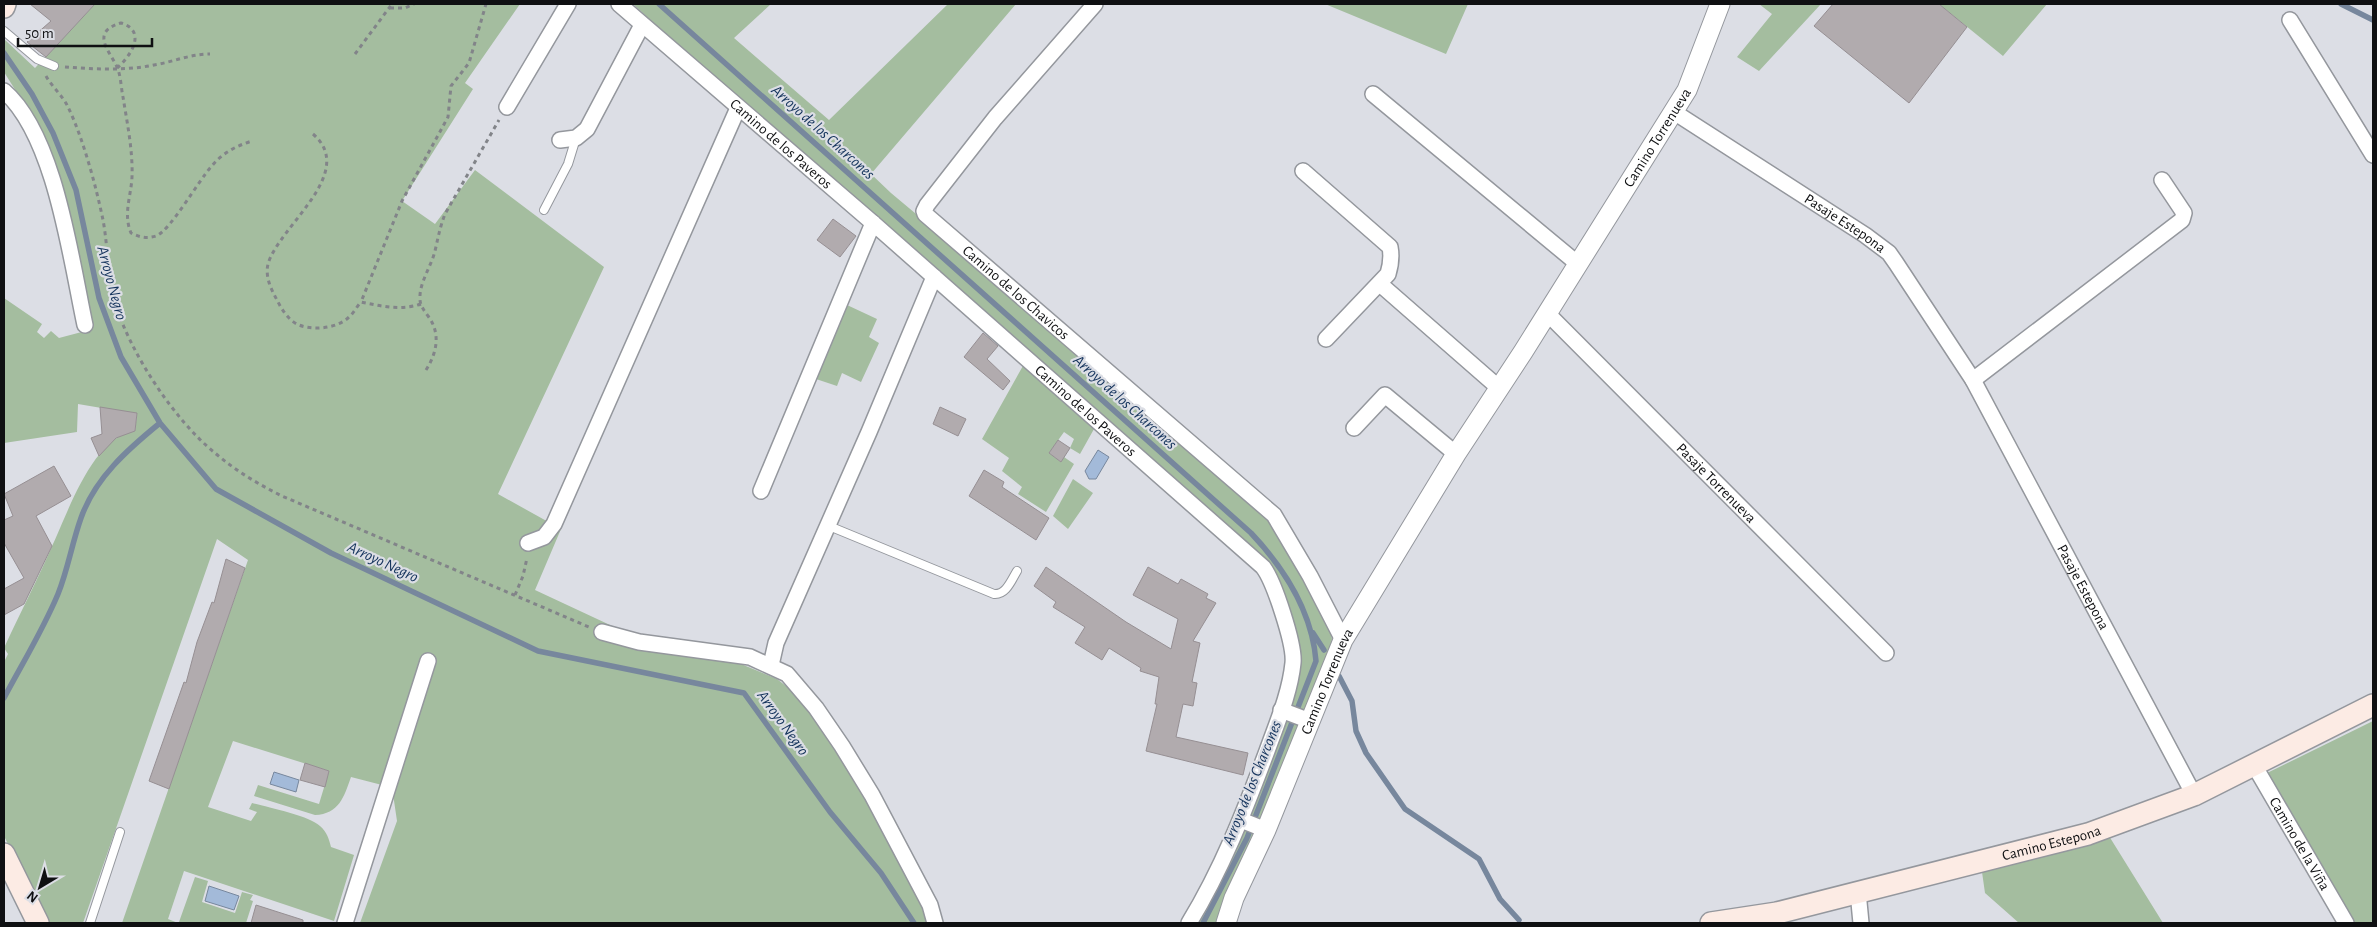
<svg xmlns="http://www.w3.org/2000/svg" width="2377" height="927" font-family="'Alegreya Sans',sans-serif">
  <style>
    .green { fill: #a4bd9f }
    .water { fill: #a3bad9; stroke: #77879d }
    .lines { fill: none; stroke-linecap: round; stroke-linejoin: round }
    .stream { stroke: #77879d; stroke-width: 5.5 }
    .building { fill: #b1abae; stroke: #968f93 }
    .service-casing { stroke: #94979d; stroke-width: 10 }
    .minor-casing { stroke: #94979d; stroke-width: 18 }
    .tertiary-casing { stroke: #94979d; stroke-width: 21 }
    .secondary-casing { stroke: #94979d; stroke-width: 24 }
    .path { stroke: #828489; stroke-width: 3; stroke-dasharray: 4 4; stroke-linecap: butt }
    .service { stroke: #fff; stroke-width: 8 }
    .minor { stroke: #fff; stroke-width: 15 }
    .tertiary { stroke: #fff; stroke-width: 19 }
    .secondary { stroke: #fcebe4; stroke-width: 21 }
    .labels { text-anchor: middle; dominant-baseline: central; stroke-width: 4.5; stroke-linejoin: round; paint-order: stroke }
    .street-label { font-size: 15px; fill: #0f1012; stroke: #dcdee5 }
    .water-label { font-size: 16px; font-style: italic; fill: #14335c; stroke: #dcdee5 }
  </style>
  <rect width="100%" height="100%" fill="#dcdee5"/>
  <path class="green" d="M95 4H520L465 83 473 89 402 201 435 224 475 170 604 267 498 494 561 529 535 590 625 632 744 651 741 664 777 679 800 697 878 816 919 899 928 923H360L397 821 393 794 382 785 351 777C344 797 339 814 315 815L254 796 258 785 319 804 329 771 233 741 208 807 251 821 257 812 249 809 252 803C267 807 310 816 320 826 327 832 329 839 331 847L354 855 334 921 184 871 168 919 178 923H122L248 560 217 539 83 923H47L4 836V662L8 654 4 648C20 613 38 579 53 544 68 512 94 435 135 431L137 414 78 404 77 432 4 443V298L42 324 37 332 44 338 51 331 59 338 93 329 80 273 24 104 4 72V39L35 68Z
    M633 4H771L734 38 829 120 948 4H1016L871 174 891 193 1001 285 1267 518C1280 536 1332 620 1332 639 1331 659 1313 696 1305 715L1285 707 1300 666 1275 575 707 72Z
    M1325 4H1468L1446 54Z
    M1759 4H1821L1759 71 1737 57 1772 14Z
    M1939 4H2047L2003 56Z
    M847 305 877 319 869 337 879 343 861 382 842 373 837 386 816 379Z
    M1024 364 1093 425 1094 429 1080 454 1070 448 1074 439 1064 432 1049 453 1061 462 1064 457 1074 464 1046 512 1018 494 1022 487 1002 471 1009 458 982 439Z
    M1073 479 1093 493 1068 529 1053 516Z
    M1287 718 1301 724 1262 823 1249 818Z
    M2373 721V923H2351L2265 774Z
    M1245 828 1258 833 1218 923H1195L1218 887Z
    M2109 836 2163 923H2019L1985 893 1982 872Z
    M195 877 208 881 202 902 235 913 242 892 253 895 250 900 253 901 246 923 179 922Z"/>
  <path class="water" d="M1098 450 1109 457 1096 479H1089L1085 471Z
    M274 772 299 780 296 792 270 784Z
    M209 886 239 896 234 910 205 901Z"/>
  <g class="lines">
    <path class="stream" d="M659 4 1251 533C1284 568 1312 612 1316 661L1247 838 1203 923
      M2341 4 2373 20
      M4 53 32 94 53 133 76 190 99 298 121 357 160 423 216 489 331 553 538 651 744 693 830 812 881 873 914 923
      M1313 633 1324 650
      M1339 676 1352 701 1356 731 1366 753 1405 809 1479 859 1500 899 1519 920
      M4 698C22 664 43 630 58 594 68 569 72 543 81 518 95 478 128 449 160 423"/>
  </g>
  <path class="building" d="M30 4H95L46 57 27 42 51 21Z
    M1833 4H1939L1967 27 1909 103 1814 26Z
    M833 219 856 236 840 257 817 240Z
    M983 333 998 346 987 359 1010 381 1003 390 964 357Z
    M100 407 137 413 135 431 116 438 99 456 91 438 102 434Z
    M940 407 966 419 958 436 933 424Z
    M1058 440 1070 448 1061 462 1049 453Z
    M54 466 71 496 36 516 52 546 24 604 4 615V589L24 578 4 543V520L13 516 4 494Z
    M984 470 1004 482 1002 487 1049 518 1036 540 969 496Z
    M226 559 245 568 169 789 149 781 184 682 186 683 197 642 212 602 214 603Z
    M1046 567 1126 622 1171 649 1178 619 1133 595 1148 567 1178 584 1181 579 1208 594 1206 598 1216 603 1193 641 1200 643 1192 682 1197 683 1193 706 1183 704 1176 737 1248 753 1243 775 1146 751 1157 704H1155L1159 677 1140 671 1141 668 1109 648 1102 660 1075 643 1085 627 1053 607 1056 602 1034 586Z
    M305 763 329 771 325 787 300 780Z
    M256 905 303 920V923H251Z"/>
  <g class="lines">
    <g class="service-casing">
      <path id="service" d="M4 31 37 59 54 66
        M544 210 568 164 576 138
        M829 526 994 594C1006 595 1011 581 1017 571
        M90 923 120 832"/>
    </g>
    <g class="minor-casing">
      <g id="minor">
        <path id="s1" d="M619 4 873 223 1263 567C1274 581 1295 645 1293 663 1290 693 1277 723 1267 751 1245 810 1222 869 1189 923"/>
        <path id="s2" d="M1095 4 995 118 927 205 924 211 925 214 1274 515 1310 576 1343 640"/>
        <path d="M2290 20 2373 155"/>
        <path d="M4 91C55 135 71 260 85 325"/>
        <path d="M1373 94 1578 264"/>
        <path d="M507 107 568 4"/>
        <path id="s3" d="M1674 112 1865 235 1889 253 1896 263 1973 380 2194 795"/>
        <path d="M560 140 576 138 587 129 642 25"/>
        <path d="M1303 171 1390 247C1392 257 1391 264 1388 274L1326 339"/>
        <path d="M1380 284 1499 388"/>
        <path id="s4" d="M1547 313 1886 653"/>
        <path d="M1973 380 2182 220 2184 213 2162 180"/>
        <path d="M1354 428 1385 395 1456 454"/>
        <path d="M761 491 873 223"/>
        <path d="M528 543 544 537 554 524 738 108"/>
        <path d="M602 632 639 642 750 657 787 674 816 708 842 746 872 795 930 905 935 923"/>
        <path d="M771 665 776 643 869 432 934 277"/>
        <path d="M1281 710 1310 721"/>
        <path id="s5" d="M2254 765 2346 923"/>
        <path d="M1241 820 1266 830"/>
        <path d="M1858 892 1861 923"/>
        <path d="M345 923 428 661"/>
      </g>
    </g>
    <g class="tertiary-casing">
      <g id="tertiary">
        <path id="s6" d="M1226 923 1234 898 1266 830 1343 640 1456 454 1523 352 1687 90 1720 4"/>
      </g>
    </g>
    <g class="secondary-casing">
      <g id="secondary">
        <path d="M4 7 5 4"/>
        <path d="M4 854 38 923"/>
        <path id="s7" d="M1711 923 1777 913 2088 834 2194 795 2373 705"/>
      </g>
    </g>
    <path class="path" d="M390 8H405L414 4
      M355 54 392 4
      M65 67C94 69 125 71 154 65 173 62 190 54 210 54
      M117 68C130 57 148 31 121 23 90 32 109 50 117 67 121 76 121 88 123 97 127 122 133 151 132 177 131 197 123 214 131 233 139 237 147 239 156 236 170 231 199 180 211 167 222 153 236 146 252 141
      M46 76C52 87 63 96 68 107 83 138 96 186 103 220 108 246 107 273 114 299 128 350 174 420 215 453 236 471 258 484 282 496L589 627
      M313 134C358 173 279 226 268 264 265 277 271 289 277 300 282 310 289 321 299 325 314 331 338 328 349 317 354 313 357 306 361 302
      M421 304C400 311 381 306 361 302L402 201 448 117 451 86 469 63 486 4
      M426 370C437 353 441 333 428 316 424 310 420 306 420 299 419 283 431 267 435 251 438 238 440 227 445 214L499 120
      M515 595 523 576 527 558"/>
    <use href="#service" class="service"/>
    <use href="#minor" class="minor"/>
    <use href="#tertiary" class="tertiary"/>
    <use href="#secondary" class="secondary"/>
  </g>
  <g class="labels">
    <g class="street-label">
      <text stroke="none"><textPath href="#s6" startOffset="899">Camino Torrenueva</textPath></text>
      <text stroke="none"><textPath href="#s1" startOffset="214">Camino de los Paveros</textPath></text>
      <text stroke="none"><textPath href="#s3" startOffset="204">Pasaje Estepona</textPath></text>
      <text stroke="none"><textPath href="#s2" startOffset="392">Camino de los Chavicos</textPath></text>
      <text stroke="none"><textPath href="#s1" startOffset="619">Camino de los Paveros</textPath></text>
      <text stroke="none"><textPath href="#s4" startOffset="240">Pasaje Torrenueva</textPath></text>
      <text stroke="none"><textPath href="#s3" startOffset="644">Pasaje Estepona</textPath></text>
      <text stroke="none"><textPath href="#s6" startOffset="262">Camino Torrenueva</textPath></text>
      <text stroke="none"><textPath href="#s7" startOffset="350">Camino Estepona</textPath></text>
      <text stroke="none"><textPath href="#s5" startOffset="91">Camino de la Viña</textPath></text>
    </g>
    <g class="water-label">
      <text transform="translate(823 132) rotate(42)">Arroyo de los Charcones</text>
      <text transform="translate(112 283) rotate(75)">Arroyo Negro</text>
      <text transform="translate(1125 402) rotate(42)">Arroyo de los Charcones</text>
      <text transform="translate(383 562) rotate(25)">Arroyo Negro</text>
      <text transform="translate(783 723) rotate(54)">Arroyo Negro</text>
      <text transform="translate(1252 783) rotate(-68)">Arroyo de los Charcones</text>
    </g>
  </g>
  <rect width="2377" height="927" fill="none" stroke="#0f1012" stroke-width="10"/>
  <g transform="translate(40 887) rotate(218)" stroke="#dcdee5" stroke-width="4" paint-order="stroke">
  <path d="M0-4L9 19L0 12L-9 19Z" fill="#0f1012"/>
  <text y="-8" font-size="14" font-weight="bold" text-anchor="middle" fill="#0f1012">N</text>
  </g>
  <path d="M18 38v8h134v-8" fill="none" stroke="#0f1012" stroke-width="2.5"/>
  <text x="25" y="38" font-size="15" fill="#0f1012" stroke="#dcdee5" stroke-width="4" paint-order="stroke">50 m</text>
</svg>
